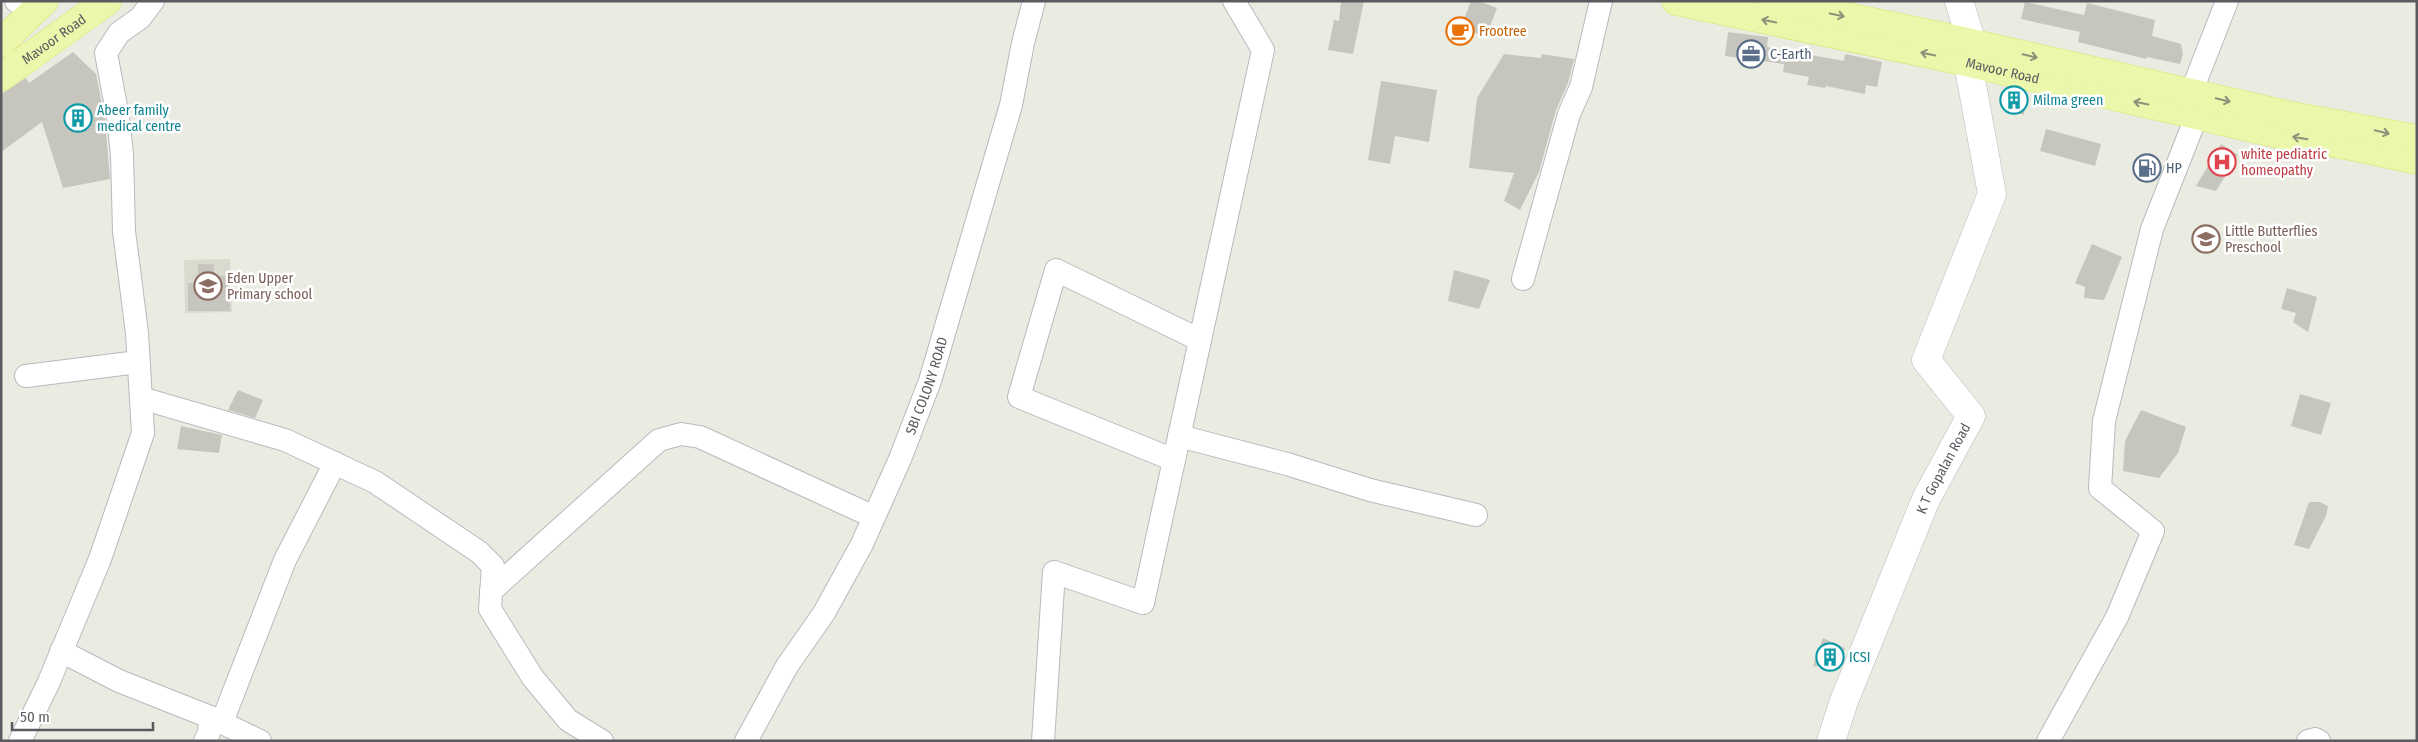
<svg xmlns="http://www.w3.org/2000/svg" width="2418" height="742" font-family="'Fira Sans Condensed',sans-serif">
  <style>
    .education { fill: #dadbcf }
    .building { fill: #c7c6be }
    .lines { fill: none; stroke-linecap: round; stroke-linejoin: round }
    .street-casing { stroke: #b9b9bf; stroke-width: 24 }
    .secondary-casing { stroke: #babac1; stroke-width: 29 }
    .primary-casing { stroke: #dee362; stroke-width: 29 }
    .street { stroke: #fff; stroke-width: 22 }
    .secondary { stroke: #fff; stroke-width: 28 }
    .primary { stroke: #ebf7ab; stroke-width: 28 }
    .oneway { stroke: #8d927b }
    .labels { text-anchor: middle; dominant-baseline: central; stroke-width: 5; stroke-linejoin: round; paint-order: stroke }
    .food-label { font-size: 14px; fill: #c56008; stroke: #fff; text-anchor: start }
    .street-label { font-size: 14px; fill: #5a5b61; stroke: #fff }
    .service-label { font-size: 14px; fill: #4e5e75; stroke: #fff; text-anchor: start }
    .culture-label { font-size: 14px; fill: #0d838f; stroke: #fff; text-anchor: start }
    .health-label { font-size: 14px; fill: #be3a42; stroke: #fff; text-anchor: start }
    .education-label { font-size: 14px; fill: #785e54; stroke: #fff; text-anchor: start }
  </style>
  <rect width="100%" height="100%" fill="#eaebe1"/>
  <path class="education" d="M230 259 232 312 185 313 184 260Z"/>
  <path class="building" d="M1341 1H1364L1353 54 1328 50 1334 20 1339 21Z
    M1471 1H1478L1497 8 1486 37 1461 27Z
    M2025 2 2084 15 2087 3 2155 20 2152 36 2181 44 2183 54 2180 64 2147 57 2146 59 2078 42 2080 32 2021 19Z
    M1728 32 1768 37 1767 47 1844 61 1845 54 1882 62 1877 87 1866 85 1865 94 1826 86 1825 88 1807 85 1809 77 1783 72 1784 64 1725 56Z
    M73 52 96 74 105 119 110 179 63 188 42 122 1 152V94L26 78 29 83Z
    M1504 54 1541 58 1542 54 1574 59 1568 83 1556 110 1539 172 1520 210 1504 201 1514 173 1469 168 1477 98Z
    M1381 81 1437 90 1429 142 1395 136 1390 164 1368 160Z
    M2005 87 2026 93 2024 115 2003 107Z
    M2046 129 2101 144 2095 166 2040 151Z
    M2221 144 2238 155 2216 191 2196 186Z
    M2092 244 2122 257 2104 300 2084 298 2085 287 2075 283Z
    M198 264H214V276H230V311H188V283H198Z
    M1454 270 1490 280 1479 309 1448 301Z
    M2287 288 2317 297 2308 332 2293 322 2296 313 2281 309Z
    M238 390 263 400 255 418 228 410Z
    M2300 394 2331 403 2321 435 2291 426Z
    M2141 410 2186 427 2178 453 2159 478 2123 471 2125 441Z
    M181 426 222 435 219 453 177 449Z
    M2309 502H2320L2328 506 2326 516 2309 549 2294 545Z
    M1823 638 1845 648 1840 669 1813 666Z"/>
  <g class="lines">
    <g class="street-casing">
      <g id="street">
        <path d="M16 1 32 13"/>
        <path d="M2187 109 2191 93 2227 1"/>
        <path d="M1523 279 1569 114 1581 87 1601 1"/>
        <path d="M26 376 138 362"/>
        <path d="M141 398 285 440 375 482 479 552 493 566 490 609 533 678 568 720 602 741"/>
        <path d="M1179 436 1287 464 1370 490 1476 515"/>
        <path d="M1174 460 1019 397 1056 270 1200 340"/>
        <path d="M491 591 659 440 681 434 700 437 874 517"/>
        <path d="M61 651 119 681 210 717 209 733 205 741"/>
        <path d="M210 717 260 741"/>
        <path d="M222 722 285 560 335 463"/>
        <path d="M20 741 48 684 100 559 143 433 137 333 124 231 122 155 118 117 106 53 119 33 140 18 153 1"/>
        <path id="s1" d="M746 741 787 666 824 613 862 544 900 459 930 381 1011 105 1023 43 1034 1"/>
        <path d="M1043 741 1054 572 1143 603 1263 50 1234 1"/>
        <path d="M2048 741 2117 617 2153 531 2100 488 2104 421 2152 229 2197 115"/>
        <path d="M2308 741 2315 739 2319 741"/>
      </g>
    </g>
    <g class="secondary-casing">
      <g id="secondary">
        <path id="s2" d="M1831 741 1844 701 1926 499 1971 416 1926 360 1992 194 1968 63 1972 43 1959 1"/>
      </g>
    </g>
    <g class="primary-casing">
      <g id="primary">
        <path id="s3" d="M1676 1 1944 57 2283 135 2356 147 2417 160"/>
        <path d="M1772 1 1949 38 2287 115 2417 139"/>
        <path d="M1 43 44 1"/>
        <path id="s4" d="M1 77 107 1"/>
      </g>
    </g>
    <use href="#street" class="street"/>
    <use href="#secondary" class="secondary"/>
    <use href="#primary" class="primary"/>
  </g>
  <defs><path id="oneway-shaft" d="M-6 0H5M1.5-3L5.5 0L1.5 3" fill="none" stroke-width="1.6" stroke-linecap="round" stroke-linejoin="round" transform="scale(1.25)"/></defs>
  <g class="oneway">
    <use href="#oneway-shaft" transform="translate(1837 15) rotate(12)"/>
    <use href="#oneway-shaft" transform="translate(1769 21) rotate(-168)"/>
    <use href="#oneway-shaft" transform="translate(1928 54) rotate(-168)"/>
    <use href="#oneway-shaft" transform="translate(2030 56) rotate(13)"/>
    <use href="#oneway-shaft" transform="translate(2223 100) rotate(13)"/>
    <use href="#oneway-shaft" transform="translate(2141 103) rotate(-168)"/>
    <use href="#oneway-shaft" transform="translate(2382 132) rotate(13)"/>
    <use href="#oneway-shaft" transform="translate(2300 138) rotate(-171)"/>
  </g>
  <defs>
    <g id="cafe-ring" transform="scale(1.4375)"><circle r="9.5" fill="#fff" stroke="#e8710a" stroke-width="1.5"/><path d="M-5.5-4.5H6V0H3Q3 3.5 0 3.5H-2.5Q-5.5 3.5-5.5 0ZM3-3.2v2h1.7v-2ZM-6 4.5H4V6H-6Z" fill="#e8710a"/></g>
    <g id="office-ring" transform="scale(1.4375)"><circle r="9.5" fill="#fff" stroke="#5c6f8a" stroke-width="1.5"/><path d="M-6-3h4V-5.5h4V-3h4V5H-6ZM-1-4.5V-3h2v-1.5ZM-6 0V1H6V0Z" fill="#5c6f8a"/></g>
    <g id="building-ring" transform="scale(1.4375)"><circle r="9.5" fill="#fff" stroke="#0f9aa8" stroke-width="1.5"/><path d="M-4-6H4V6H1V3H-1V6H-4ZM-2.5-4.3h1.7v1.8h-1.7ZM.8-4.3h1.7v1.8H.8ZM-2.5-1h1.7V.8h-1.7ZM.8-1h1.7V.8H.8Z" fill="#0f9aa8"/></g>
    <g id="hospital-ring" transform="scale(1.4375)"><circle r="9.5" fill="#fff" stroke="#e0444e" stroke-width="1.5"/><path d="M-5-5h3v3.5h4V-5h3V5h-3V1.5h-4V5h-3Z" fill="#e0444e"/></g>
    <g id="fuel-ring" transform="scale(1.4375)"><circle r="9.5" fill="#fff" stroke="#5c6f8a" stroke-width="1.5"/><path d="M-5.5-6h7V0h2V4h1.3V-2.5L3-4.5l.8-.8L6-3V5H2.5V1h-1V6h-7ZM-4.2-4.7v3.2H.2V-4.7Z" fill="#5c6f8a"/></g>
    <g id="school-ring" transform="scale(1.4375)"><circle r="9.5" fill="#fff" stroke="#8d6e63" stroke-width="1.5"/><path d="M0-5L7-2L0 1L-7-2ZM-4 1L0 2.5L4 1V4Q0 6-4 4Z" fill="#8d6e63"/></g>
  </defs>
  <g fill-rule="evenodd">
    <use href="#cafe-ring" x="1460" y="31"/>
    <use href="#office-ring" x="1751" y="54"/>
    <use href="#building-ring" x="2014" y="100"/>
    <use href="#building-ring" x="78" y="118"/>
    <use href="#hospital-ring" x="2222" y="162"/>
    <use href="#fuel-ring" x="2147" y="168"/>
    <use href="#school-ring" x="2206" y="239"/>
    <use href="#school-ring" x="208" y="286"/>
    <use href="#building-ring" x="1830" y="657"/>
  </g>
  <g class="labels">
    <g class="food-label">
      <text x="1479" y="31">Frootree</text>
    </g>
    <g class="street-label">
      <text stroke="none"><textPath href="#s4" startOffset="65">Mavoor Road</textPath></text>
      <text stroke="none"><textPath href="#s3" startOffset="334">Mavoor Road</textPath></text>
      <text stroke="none"><textPath href="#s1" startOffset="400">SBI COLONY ROAD</textPath></text>
      <text stroke="none"><textPath href="#s2" startOffset="295">K T Gopalan Road</textPath></text>
    </g>
    <g class="service-label">
      <text x="1770" y="54">C-Earth</text>
      <text x="2166" y="168">HP</text>
    </g>
    <g class="culture-label">
      <text x="2033" y="100">Milma green</text>
      <text x="97" y="110">Abeer family<tspan x="97" dy="16">medical centre</tspan></text>
      <text x="1849" y="657">ICSI</text>
    </g>
    <g class="health-label">
      <text x="2241" y="154">white pediatric<tspan x="2241" dy="16">homeopathy</tspan></text>
    </g>
    <g class="education-label">
      <text x="2225" y="231">Little Butterflies<tspan x="2225" dy="16">Preschool</tspan></text>
      <text x="227" y="278">Eden Upper<tspan x="227" dy="16">Primary school</tspan></text>
    </g>
  </g>
  <rect width="2418" height="742" fill="none" stroke="#5a5b61" stroke-width="5"/>
  <path d="M12 722v8h141v-8" fill="none" stroke="#5a5b61" stroke-width="2.5"/>
  <text x="20" y="722" font-size="15" fill="#5a5b61" stroke="#ffffff" stroke-width="4" paint-order="stroke">50 m</text>
</svg>
